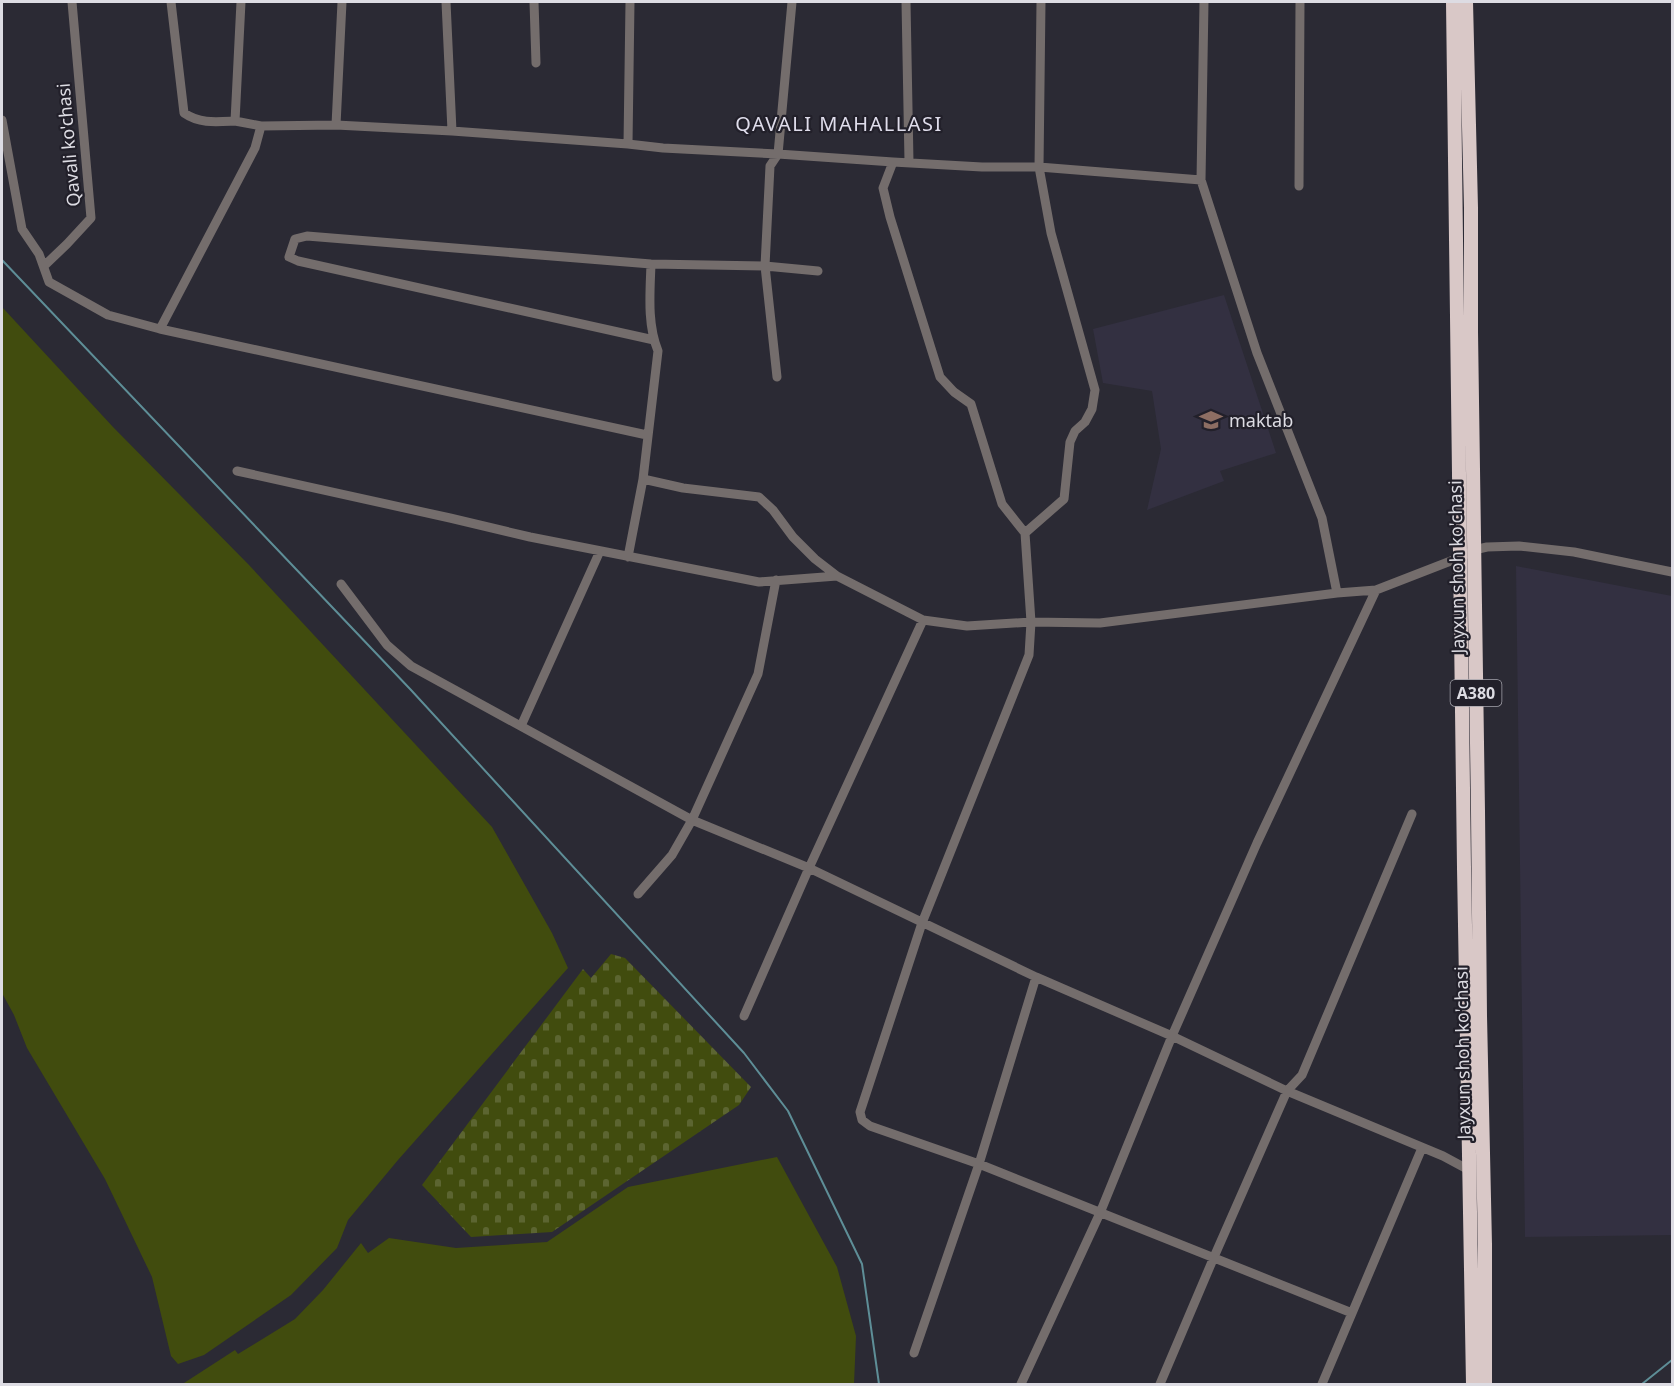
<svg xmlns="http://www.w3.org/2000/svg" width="1674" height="1386" font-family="'Noto Sans',sans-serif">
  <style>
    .built { fill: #333041 }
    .grass { fill: #414c0e }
    .cemetery { fill: url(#cemetery-stones) }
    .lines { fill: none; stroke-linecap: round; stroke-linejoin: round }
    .stream { stroke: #5e8e97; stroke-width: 2 }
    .minor { stroke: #746d6c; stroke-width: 9 }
    .highway { stroke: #d9c8c7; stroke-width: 14 }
    .labels { text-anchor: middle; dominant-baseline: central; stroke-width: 4.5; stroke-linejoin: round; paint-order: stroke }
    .shield { fill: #22202a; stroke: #a5a4ac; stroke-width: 1.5 }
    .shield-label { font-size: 16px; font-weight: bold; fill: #dddce3 }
    .street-label { font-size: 18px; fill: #dddce3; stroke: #22202a }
    .poi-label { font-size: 18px; fill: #dddce3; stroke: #22202a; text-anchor: start }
    .neighbourhood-label { font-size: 20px; letter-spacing: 1.5px; fill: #dfddeb; stroke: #22202a }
  </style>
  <defs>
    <pattern id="cemetery-stones" width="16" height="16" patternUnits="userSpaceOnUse" patternTransform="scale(1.5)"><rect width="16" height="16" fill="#414c0e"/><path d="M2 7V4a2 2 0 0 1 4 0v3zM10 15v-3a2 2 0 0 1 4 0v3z" fill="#5c6531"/></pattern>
  </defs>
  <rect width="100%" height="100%" fill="#2b2a34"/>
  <path class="built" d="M1224 295 1276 453 1220 471 1224 481 1147 510 1161 449 1152 391 1103 383 1093 329Z
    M1516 566 1672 596V1235L1525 1237Z"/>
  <path class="grass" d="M2 307 113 427 249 565 492 827 552 933 568 968 398 1160 348 1220 337 1248 291 1295 204 1355 178 1364 171 1356 152 1277 105 1179 27 1048 14 1015 2 993Z
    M777 1157 837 1267 856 1336 854 1384H185L184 1383 235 1350 238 1354 295 1319 323 1290 361 1243 368 1253 389 1238 456 1248 547 1242 628 1187Z"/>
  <path class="cemetery" d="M611 954 625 958 751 1087 739 1105 552 1232 471 1237 422 1185 583 969 591 978Z"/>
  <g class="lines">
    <path class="stream" d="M2 260 411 690 744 1053 788 1111 862 1264 879 1384
      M1642 1384 1672 1360"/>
    <path class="minor" d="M171 2 184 113C200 124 216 122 235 121
      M241 2 235 121 261 126
      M446 2 452 131
      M534 2 536 63
      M906 2 909 162
      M1204 2 1201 180 1257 353 1322 518 1337 593
      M2 120 22 229 39 254 49 282 108 315 160 329 647 435
      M336 125 342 2
      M628 144 630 2
      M893 162 883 188 890 217 940 377 954 392 971 404 1002 504 1025 533 1031 622 1029 655 922 923 860 1112 862 1120 870 1126 979 1164 1352 1313
      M1299 186 1300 2
      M44 266 67 244 91 218 72 2
      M160 329 255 148 261 126 336 125 452 131 628 144 663 148 778 154 893 162 982 167H1039L1201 180
      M654 340 298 261 289 257 295 239 307 236 651 264 765 266 818 271
      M777 377 765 266 770 166 778 154 792 2
      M237 471 450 518 530 537 759 582 837 576 923 620 967 626 1031 622 1100 623 1337 593 1376 590 1461 557 1474 550 1487 547 1519 546 1574 552 1672 572
      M643 479 683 488 759 497 773 510 793 537 815 559 837 576
      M1025 533 1064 499 1070 442 1075 431 1085 422 1092 409 1095 390 1051 233 1039 167 1041 2
      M628 557 643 479 658 351C647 324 650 293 651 264
      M341 584 387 645 411 666 692 820 809 868 1036 977 1172 1036 1287 1091 1443 1156 1469 1170
      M521 726 600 551
      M638 894 672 855 692 820 758 674 776 580
      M744 1016 809 868 923 620
      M914 1353 979 1164 1036 977
      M1021 1384 1100 1213 1172 1036 1257 843 1376 590
      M1160 1384 1214 1257 1287 1091 1302 1075 1412 814
      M1322 1384 1422 1148"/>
    <path class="highway" d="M1453 2 1464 868 1473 1384
      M1466 2 1471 208V332L1478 811 1480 1016 1485 1244V1384"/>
  </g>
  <defs>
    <g id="school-bare" transform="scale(1.8)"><path d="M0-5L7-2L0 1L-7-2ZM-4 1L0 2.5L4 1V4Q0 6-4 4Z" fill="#8d6e63" stroke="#22202a" stroke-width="2.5" paint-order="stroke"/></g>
  </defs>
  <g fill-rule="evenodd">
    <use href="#school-bare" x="1211" y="420"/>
  </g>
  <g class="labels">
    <rect class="shield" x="1450.5" y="680" width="51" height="26" rx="4.5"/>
    <g class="shield-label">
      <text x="1476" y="693">A380</text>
    </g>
    <g class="street-label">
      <text transform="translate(68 145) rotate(-95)">Qavali ko'chasi</text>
      <text transform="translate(1456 567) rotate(-91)">Jayxun shoh ko'chasi</text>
      <text transform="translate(1462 1053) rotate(-91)">Jayxun shoh ko'chasi</text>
    </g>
    <g class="poi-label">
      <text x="1229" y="420">maktab</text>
    </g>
    <g class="neighbourhood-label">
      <text x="839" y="123">QAVALI MAHALLASI</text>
    </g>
  </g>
  <rect width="1674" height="1386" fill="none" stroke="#dddce3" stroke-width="6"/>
</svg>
